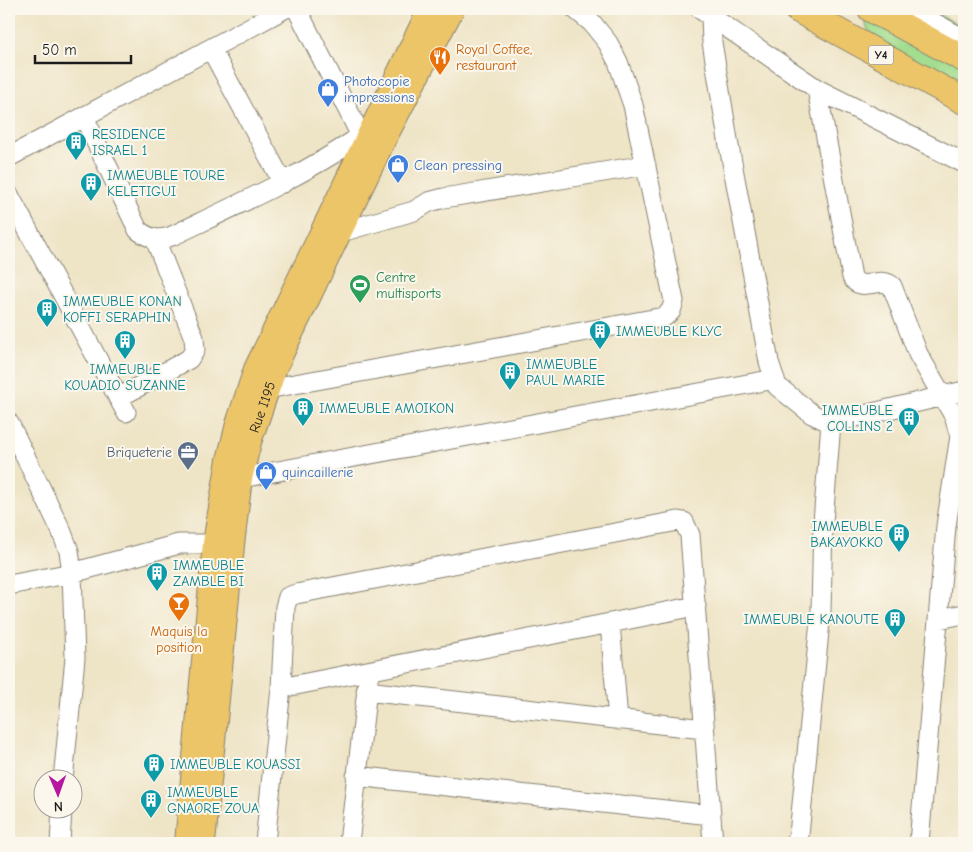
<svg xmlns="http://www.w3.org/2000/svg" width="973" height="852" font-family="'Comic Neue',sans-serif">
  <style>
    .green { fill: #a3dd8f; stroke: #607c56 }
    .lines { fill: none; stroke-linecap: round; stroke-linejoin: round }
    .minor-casing { stroke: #858071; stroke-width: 21 }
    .major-casing { stroke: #858071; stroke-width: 24 }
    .highway-casing { stroke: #858071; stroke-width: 28 }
    .minor { stroke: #fff; stroke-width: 19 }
    .major { stroke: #edc569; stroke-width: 22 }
    .highway { stroke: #edc569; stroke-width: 26 }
    .labels { text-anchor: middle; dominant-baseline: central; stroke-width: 4; stroke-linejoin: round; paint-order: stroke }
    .shield { fill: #fbf7ec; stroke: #5f5e5a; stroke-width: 1 }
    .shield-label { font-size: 12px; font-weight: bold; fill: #1c1c1c }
    .food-label { font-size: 14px; fill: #c56008; stroke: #fbf7ec; text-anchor: start }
    .shop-label { font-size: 14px; fill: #366cbe; stroke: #fbf7ec; text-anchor: start }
    .culture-label { font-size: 14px; fill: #0d838f; stroke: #fbf7ec; text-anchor: start }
    .leisure-label { font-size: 14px; fill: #27864d; stroke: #fbf7ec; text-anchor: start }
    .street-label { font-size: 14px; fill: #1c1c1c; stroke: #fbf7ec }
    .service-label { font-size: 14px; fill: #4e5e75; stroke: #fbf7ec; text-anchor: end }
  </style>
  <rect width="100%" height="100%" fill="#fbf7ec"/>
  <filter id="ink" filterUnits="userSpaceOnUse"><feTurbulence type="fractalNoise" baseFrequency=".02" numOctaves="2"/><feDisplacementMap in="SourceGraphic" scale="10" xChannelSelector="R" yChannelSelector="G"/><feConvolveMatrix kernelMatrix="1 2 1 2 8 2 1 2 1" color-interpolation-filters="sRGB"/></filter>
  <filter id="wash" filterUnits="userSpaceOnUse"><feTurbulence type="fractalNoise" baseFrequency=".0096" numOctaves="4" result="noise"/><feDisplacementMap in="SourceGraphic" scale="20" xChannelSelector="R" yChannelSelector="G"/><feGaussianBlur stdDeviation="1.12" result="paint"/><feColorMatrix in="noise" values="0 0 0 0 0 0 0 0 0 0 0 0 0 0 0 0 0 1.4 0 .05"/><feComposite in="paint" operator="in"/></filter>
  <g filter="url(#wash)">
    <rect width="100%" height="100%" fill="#eee4c6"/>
    <path class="green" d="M861 9H929L964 28V94L870 37Z"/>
  </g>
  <g filter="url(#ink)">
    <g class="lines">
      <g class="minor-casing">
        <path id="minor" d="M297 9 361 136
          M700 9 817 89 964 163
          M909 9 964 39
          M711 16 712 42 729 146 769 362 777 386 812 414 831 423 964 391
          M211 49 283 183
          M817 89 852 277C861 294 880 275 892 286L918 354 954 416 960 436 946 526 919 843
          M84 117 138 230C149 239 159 241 172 236 237 205 302 176 361 136L376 139
          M9 157 284 9
          M9 195 126 412
          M341 232 414 211 429 202 444 198 646 165
          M267 389 664 317 671 311 674 301 633 105 618 62 608 43 592 23 575 9
          M118 398 189 359 195 350 194 338 155 239
          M9 423 61 530 69 551 72 573 75 658 63 780
          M241 478 775 379
          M9 585 72 573 179 544H227
          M939 619 964 614
          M610 623 618 720
          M281 688 696 606
          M366 691 704 729
          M356 776 711 815
          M60 843 62 810
          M265 843 281 688 285 607 288 597 296 594 678 521 684 522 690 535 713 843
          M349 843 368 681
          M795 843 799 835 821 611 823 522 831 423"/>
      </g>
      <g class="major-casing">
        <g id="major">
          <path d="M186 843 214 543 228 460 237 424 255 369 429 9"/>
          <path id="s1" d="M204 843 233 545 241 478 250 442 276 367 384 141 453 9"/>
        </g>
      </g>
      <g class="highway-casing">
        <path id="highway" d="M797 9 964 101
          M871 9 964 59"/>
      </g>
      <use href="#minor" class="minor"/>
      <use href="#major" class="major"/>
      <use href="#highway" class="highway"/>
    </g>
  </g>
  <defs>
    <g id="restaurant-pin" transform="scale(1.125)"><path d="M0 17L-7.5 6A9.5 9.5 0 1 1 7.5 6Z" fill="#e8710a" stroke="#fbf7ec"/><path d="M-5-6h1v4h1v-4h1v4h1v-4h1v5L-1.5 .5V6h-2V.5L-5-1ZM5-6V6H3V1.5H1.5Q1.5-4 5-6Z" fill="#fff"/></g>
    <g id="shop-pin" transform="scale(1.125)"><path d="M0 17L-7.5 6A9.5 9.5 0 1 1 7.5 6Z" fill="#3f7fe0" stroke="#fbf7ec"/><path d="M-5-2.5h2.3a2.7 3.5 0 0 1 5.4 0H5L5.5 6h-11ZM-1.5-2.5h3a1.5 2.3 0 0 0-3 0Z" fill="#fff"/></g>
    <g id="building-pin" transform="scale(1.125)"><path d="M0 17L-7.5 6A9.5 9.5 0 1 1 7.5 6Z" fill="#0f9aa8" stroke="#fbf7ec"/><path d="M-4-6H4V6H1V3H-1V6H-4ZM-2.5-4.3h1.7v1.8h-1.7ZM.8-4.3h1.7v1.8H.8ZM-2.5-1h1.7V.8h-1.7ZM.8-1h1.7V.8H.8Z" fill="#fff"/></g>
    <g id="stadium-pin" transform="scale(1.125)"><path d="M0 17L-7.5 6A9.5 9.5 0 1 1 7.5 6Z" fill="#2e9e5b" stroke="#fbf7ec"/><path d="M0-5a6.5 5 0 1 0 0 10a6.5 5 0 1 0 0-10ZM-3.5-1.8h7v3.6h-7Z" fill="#fff"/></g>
    <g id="office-pin" transform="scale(1.125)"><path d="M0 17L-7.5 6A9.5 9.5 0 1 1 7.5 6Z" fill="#5c6f8a" stroke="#fbf7ec"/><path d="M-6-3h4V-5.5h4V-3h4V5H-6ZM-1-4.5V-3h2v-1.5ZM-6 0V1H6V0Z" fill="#fff"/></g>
    <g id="bar-pin" transform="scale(1.125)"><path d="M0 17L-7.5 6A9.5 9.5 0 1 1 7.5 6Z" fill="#e8710a" stroke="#fbf7ec"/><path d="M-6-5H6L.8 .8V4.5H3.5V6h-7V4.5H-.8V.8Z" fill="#fff"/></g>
  </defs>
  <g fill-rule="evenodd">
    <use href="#restaurant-pin" x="440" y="57"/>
    <use href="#shop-pin" x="328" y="89"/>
    <use href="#building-pin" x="76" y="142"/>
    <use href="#shop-pin" x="398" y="165"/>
    <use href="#building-pin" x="91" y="183"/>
    <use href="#stadium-pin" x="360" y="285"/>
    <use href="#building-pin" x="47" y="309"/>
    <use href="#building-pin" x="600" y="331"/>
    <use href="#building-pin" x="125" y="341"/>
    <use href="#building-pin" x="510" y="372"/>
    <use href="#building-pin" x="303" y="408"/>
    <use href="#building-pin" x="909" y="418"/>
    <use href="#office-pin" x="188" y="452"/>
    <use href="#shop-pin" x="266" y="472"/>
    <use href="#building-pin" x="899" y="534"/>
    <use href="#building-pin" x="157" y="573"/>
    <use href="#bar-pin" x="179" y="603"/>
    <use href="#building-pin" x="895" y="619"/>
    <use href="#building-pin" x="154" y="764"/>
    <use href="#building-pin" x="151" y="800"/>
  </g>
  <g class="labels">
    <rect class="shield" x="868.5" y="45.5" width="25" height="19" rx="4"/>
    <g class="shield-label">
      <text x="881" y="55">Y4</text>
    </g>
    <g class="food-label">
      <text x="456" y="49">Royal Coffee,<tspan x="456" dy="16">restaurant</tspan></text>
      <text x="179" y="631" text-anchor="middle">Maquis la<tspan x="179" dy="16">position</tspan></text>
    </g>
    <g class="shop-label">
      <text x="344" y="81">Photocopie<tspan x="344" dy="16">impressions</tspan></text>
      <text x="414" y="165">Clean pressing</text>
      <text x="282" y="472">quincaillerie</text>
    </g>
    <g class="culture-label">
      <text x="92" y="134">RESIDENCE<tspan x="92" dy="16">ISRAEL 1</tspan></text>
      <text x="107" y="175">IMMEUBLE TOURE<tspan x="107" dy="16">KELETIGUI</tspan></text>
      <text x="63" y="301">IMMEUBLE KONAN<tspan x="63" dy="16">KOFFI SERAPHIN</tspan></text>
      <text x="616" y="331">IMMEUBLE KLYC</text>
      <text x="526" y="364">IMMEUBLE<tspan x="526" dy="16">PAUL MARIE</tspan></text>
      <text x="125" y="369" text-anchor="middle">IMMEUBLE<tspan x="125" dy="16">KOUADIO SUZANNE</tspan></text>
      <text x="319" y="408">IMMEUBLE AMOIKON</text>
      <text x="893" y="410" text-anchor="end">IMMEUBLE<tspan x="893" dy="16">COLLINS 2</tspan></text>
      <text x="883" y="526" text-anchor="end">IMMEUBLE<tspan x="883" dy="16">BAKAYOKKO</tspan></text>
      <text x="173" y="565">IMMEUBLE<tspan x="173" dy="16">ZAMBLE BI</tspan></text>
      <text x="879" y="619" text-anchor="end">IMMEUBLE KANOUTE</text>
      <text x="170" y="764">IMMEUBLE KOUASSI</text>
      <text x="167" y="792">IMMEUBLE<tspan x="167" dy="16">GNAORE ZOUA</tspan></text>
    </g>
    <g class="leisure-label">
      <text x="376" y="277">Centre<tspan x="376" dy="16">multisports</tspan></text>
    </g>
    <g class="street-label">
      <text stroke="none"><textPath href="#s1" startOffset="441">Rue I195</textPath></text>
    </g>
    <g class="service-label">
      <text x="172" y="452">Briqueterie</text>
    </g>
  </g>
  <rect width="973" height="852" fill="none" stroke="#fbf7ec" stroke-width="30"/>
  <g transform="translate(58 794) rotate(178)"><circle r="24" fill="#fbf7ec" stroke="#a29f99"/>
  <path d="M0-4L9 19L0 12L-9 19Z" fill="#b5179e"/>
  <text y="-8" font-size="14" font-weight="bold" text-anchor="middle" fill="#1c1c1c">N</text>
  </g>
  <path d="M35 55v8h96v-8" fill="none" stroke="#1c1c1c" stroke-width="2.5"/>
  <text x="42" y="55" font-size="15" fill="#1c1c1c" stroke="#fbf7ec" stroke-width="4" paint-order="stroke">50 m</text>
</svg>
